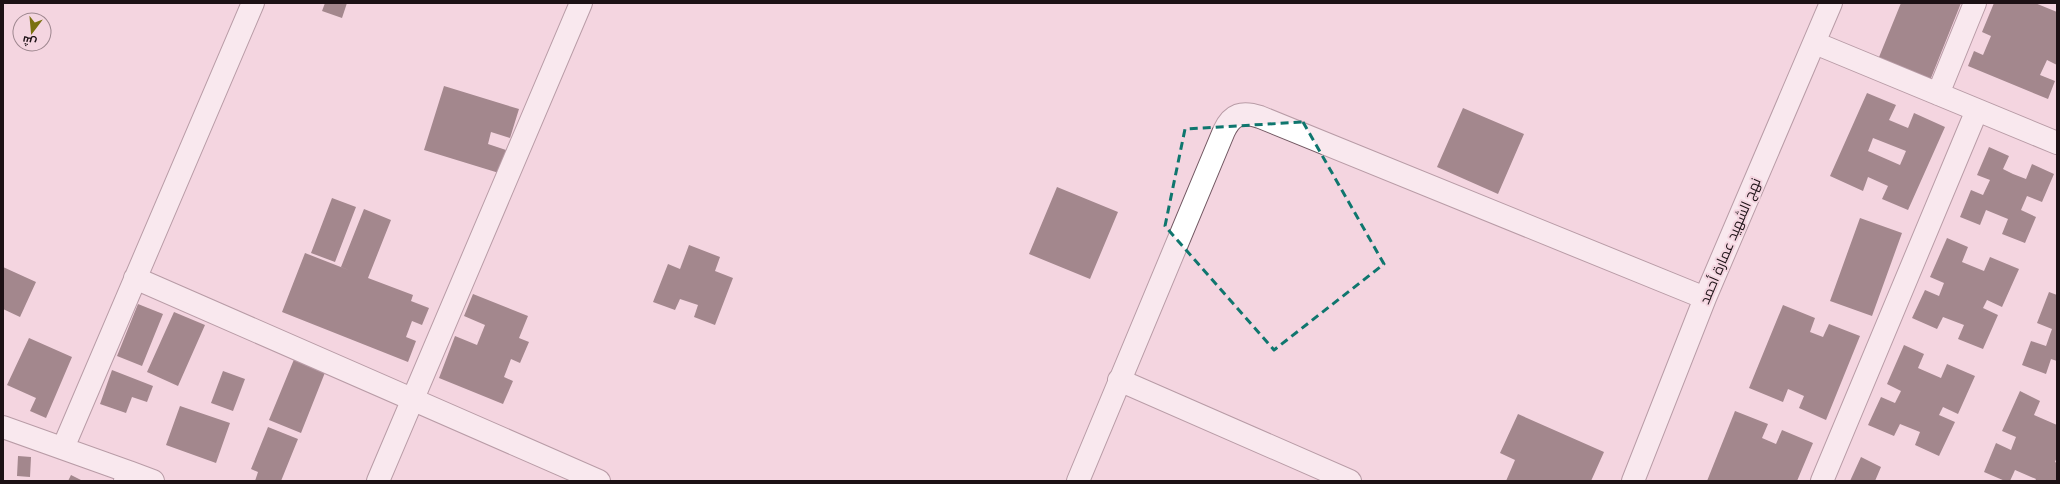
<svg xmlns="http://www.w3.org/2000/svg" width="2060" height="484" font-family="Montserrat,Cairo,sans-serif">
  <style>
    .building { fill: #402829; fill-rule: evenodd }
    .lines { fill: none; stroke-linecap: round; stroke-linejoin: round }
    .minor-casing { stroke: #715761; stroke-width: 24 }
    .minor { stroke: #fff; stroke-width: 22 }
    .marked { fill: none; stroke: #0f766e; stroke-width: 3; stroke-dasharray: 8 5; stroke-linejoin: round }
    .labels { text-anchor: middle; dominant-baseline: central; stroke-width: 4; stroke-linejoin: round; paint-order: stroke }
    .street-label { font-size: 14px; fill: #1c1115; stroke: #f4d5e0 }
  </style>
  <rect width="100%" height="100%" fill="#f4d5e0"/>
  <path class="building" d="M325 3H347L342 18 322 11Z
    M1901 3H1961L1929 83 1877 62Z
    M1994 3H2035L2057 12V65L2047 60 2040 75 2055 81 2048 99 1968 66 1974 51 1983 55 1991 36 1982 32Z
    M444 86 519 109 510 138 491 132 488 144 506 150 499 173 424 150Z
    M1867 93 1896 105 1889 120 1908 128 1914 113 1945 127 1908 210 1882 199 1888 186 1868 177 1863 191 1830 176ZM1873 138 1906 151 1900 165 1868 151Z
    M1463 108 1524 134 1498 194 1437 167Z
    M1989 147 2009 156 2003 169 2013 174 2026 179 2032 164 2054 174 2042 202 2027 196 2021 210 2036 217 2025 243 2002 234 2008 219 1986 210 1980 225 1960 217 1971 190 1983 195 1990 180 1977 175Z
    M1057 187 1118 212 1090 279 1029 254Z
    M332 198 356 207 335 262 311 253Z
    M364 209 391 220 368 278 413 295 411 301 429 308 422 325 412 321 406 337 416 341 408 362 282 312 305 253 351 271 341 267Z
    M1860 218 1902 233 1872 316 1830 301Z
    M1947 238 1968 247 1962 262 1984 271 1990 257 2019 269 2002 307 1987 300 1983 308 1998 315 1983 349 1958 339 1964 325 1943 317 1937 329 1912 318 1925 290 1939 296 1944 283 1930 277Z
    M689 245 720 257 715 271 733 278 715 325 694 317 698 305 680 299 675 310 653 302 668 264 680 269Z
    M3 267 36 282 20 317 3 309Z
    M2049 292 2057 295V361L2051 359 2046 374 2022 365 2031 341 2046 346 2052 329 2037 323Z
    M473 294 528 316 519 338 529 342 520 363 511 359 504 377 513 381 503 404 439 378 455 336 477 345 485 325 464 316Z
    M138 304 163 314 142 366 117 356Z
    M1783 305 1815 318 1810 332 1823 337 1829 324 1860 336 1826 420 1799 408 1804 396 1788 389 1783 402 1749 388Z
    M174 312 205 325 178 386 147 372Z
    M29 338 72 357 46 418 30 411 36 398 7 385Z
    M1904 345 1924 354 1918 368 1941 378 1947 364 1975 376 1958 414 1943 407 1939 415 1955 422 1939 456 1915 445 1920 432 1900 424 1894 436 1868 425 1881 397 1895 403 1901 391 1887 384Z
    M295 357 326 370 301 433 269 420Z
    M112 370 153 386 147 402 132 397 126 413 100 404Z
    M223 371 245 379 233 411 211 403Z
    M2020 391 2040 401 2034 415 2057 425V457L2055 462 2057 463V481H2035L2036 479 2015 470 2010 481H2005L1984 472 1996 443 2011 450 2016 437 2002 431Z
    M180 406 230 423 216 463 166 445Z
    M1735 411 1768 424 1762 438 1776 444 1782 430 1813 443 1797 481H1707Z
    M1518 414 1604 452 1591 481H1506L1515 460 1500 453Z
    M268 427 298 439 281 481H255L258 472 251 469Z
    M18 456 31 457 30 477 17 476Z
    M1861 457 1881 467 1875 481H1850Z
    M71 475 83 481H68Z"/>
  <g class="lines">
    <g class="minor-casing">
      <path id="minor" d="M1815 43 2057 143
        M1938 94 1975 3
        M135 278 599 481
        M1119 380 1350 481
        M3 427 129 472 125 481
        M63 448 253 3
        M129 472 153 481
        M378 481 581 3
        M1078 481 1224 131C1232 114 1242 111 1260 117L1705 298
        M1633 481 1705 298 1831 3
        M1822 481 1977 110"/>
    </g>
    <use href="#minor" class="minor"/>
  </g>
  <path d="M0 0H2060V484H0ZM1303 122 1384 264 1274 350 1165 226 1185 129Z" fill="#f4d5e0" fill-opacity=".55" fill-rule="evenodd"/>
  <path class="marked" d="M1303 122 1384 264 1274 350 1165 226 1185 129Z"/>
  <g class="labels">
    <g class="street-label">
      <text transform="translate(1730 241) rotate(-67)">نهج الشهيد عمارة أحمد</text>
    </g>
  </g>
  <rect width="2060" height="484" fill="none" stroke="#1c1115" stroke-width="8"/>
  <g transform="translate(32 32) rotate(196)"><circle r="19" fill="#f4d5e0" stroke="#9e878f"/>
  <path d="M0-3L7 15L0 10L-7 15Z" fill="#7a700f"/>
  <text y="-6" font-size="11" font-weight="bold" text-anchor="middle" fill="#1c1115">ش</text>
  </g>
</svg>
